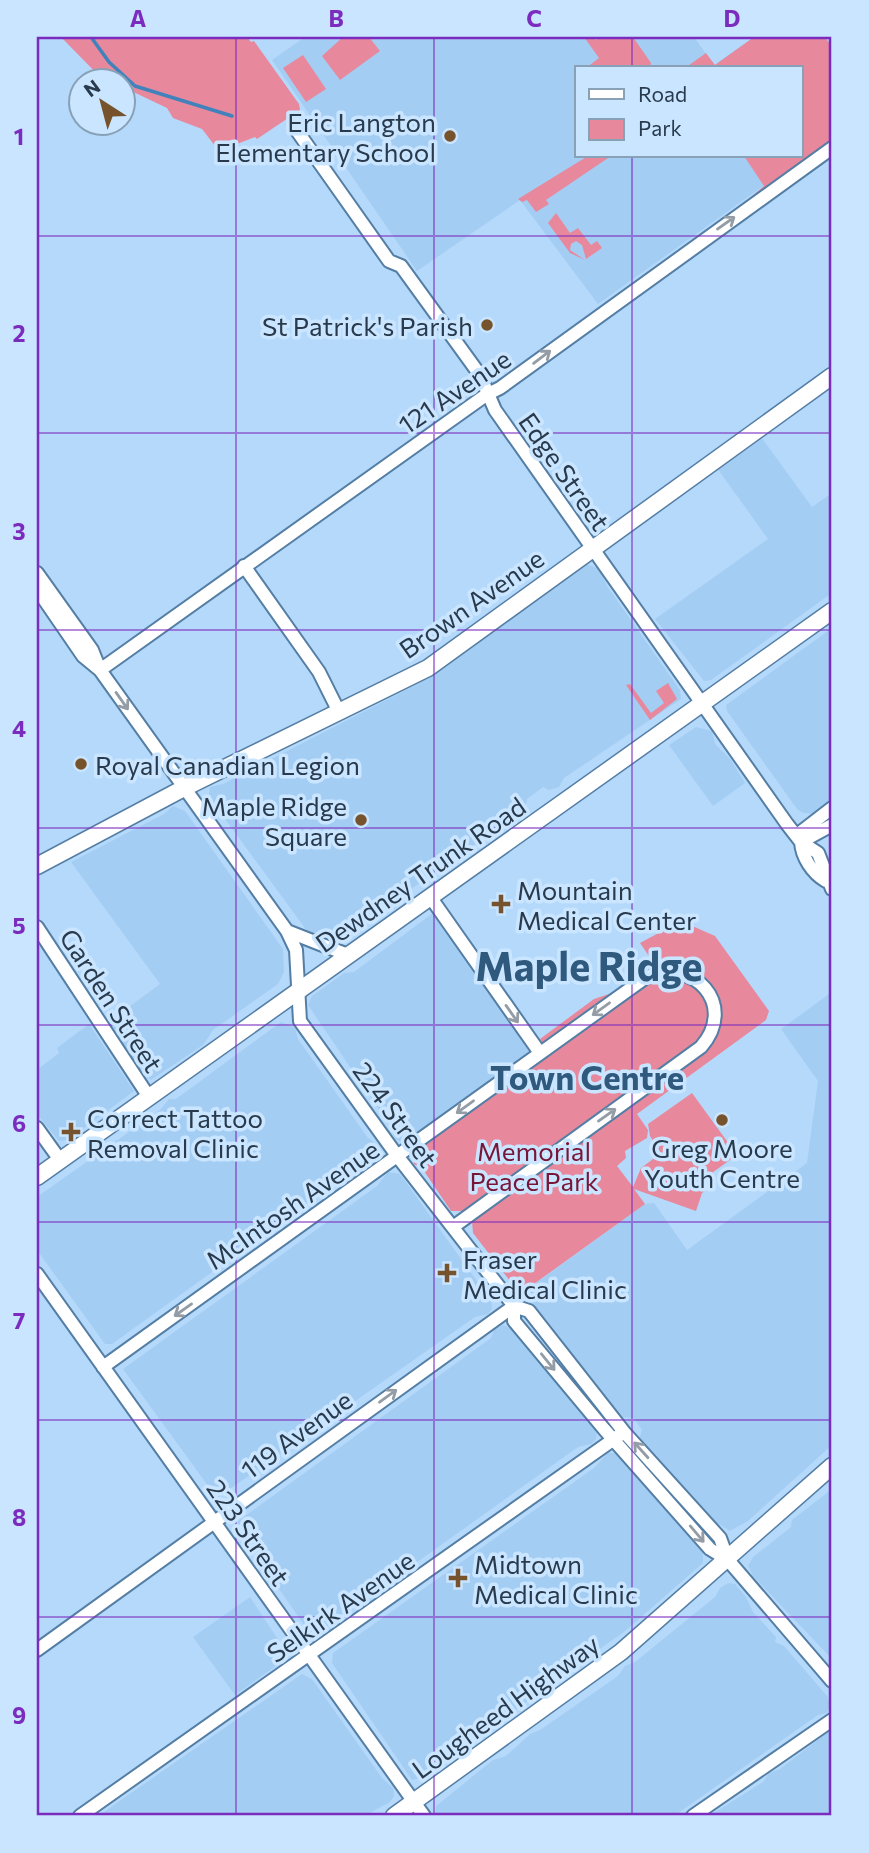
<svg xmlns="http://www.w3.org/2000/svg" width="869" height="1853" font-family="Commissioner,sans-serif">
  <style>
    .built { fill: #a4cdf3; fill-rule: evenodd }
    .green { fill: #e7889c }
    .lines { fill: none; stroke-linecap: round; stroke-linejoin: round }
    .stream { stroke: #4083bc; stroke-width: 3.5 }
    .minor-casing { stroke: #547ea4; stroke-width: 16 }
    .major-casing { stroke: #547ea4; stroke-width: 19 }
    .minor { stroke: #fff; stroke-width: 12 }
    .major { stroke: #fff; stroke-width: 16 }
    .oneway { stroke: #949ca5 }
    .grid { fill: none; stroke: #7b2cbf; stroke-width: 2; stroke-opacity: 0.55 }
    .poi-dot { fill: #76532c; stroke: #cae5ff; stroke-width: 2.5 }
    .labels { text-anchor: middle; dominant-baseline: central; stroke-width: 7; stroke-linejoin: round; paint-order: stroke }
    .poi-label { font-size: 26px; fill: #283a4b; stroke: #cae5ff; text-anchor: start }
    .street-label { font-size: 26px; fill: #283a4b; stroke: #cae5ff }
    .park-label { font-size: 26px; fill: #781637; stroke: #cae5ff }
    .district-label { font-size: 33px; font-weight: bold; fill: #2f597d; stroke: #cae5ff }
    .town-label { font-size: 40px; font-weight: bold; fill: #2f597d; stroke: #cae5ff }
    .neatline { fill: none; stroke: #7b2cbf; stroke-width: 2.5 }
    .grid-label { font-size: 23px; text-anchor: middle; font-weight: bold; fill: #7b2cbf }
  </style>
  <rect width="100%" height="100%" fill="#b5d9fb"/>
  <path class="built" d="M305 37H694L714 65 754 37H823L832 137 598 304 520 200 417 271 272 60ZM577 68H801V156H577Z
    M761 437 812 507 832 493V593L711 680 704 681 655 619 768 539 717 468Z
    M584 563 599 569 607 586 680 690 681 699 564 778 559 787 549 790 543 787 527 799 525 810 342 937 325 941 310 935 217 808 208 802 210 787 223 784 433 676 568 578 572 569Z
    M832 628V803L816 814 803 813 797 809 727 711 726 705Z
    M696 727 712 731 715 744 731 760 745 783 713 806 669 745Z
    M173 806 185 811 283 949 284 972 278 984 213 1030 203 1045 151 1080 138 1071 106 1024 160 984 71 862 164 814Z
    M433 913 531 1051 403 1143 395 1139 392 1129 308 1005 312 996 344 973 354 972Z
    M832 992V1445L748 1521 730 1531 708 1517 639 1440 642 1430 634 1418 620 1417 549 1323 521 1294 645 1204 654 1203 687 1250 807 1163 818 1081 781 1029Z
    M281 1022 295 1028 298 1039 368 1138 380 1147V1156L372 1163 361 1165 112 1344H105L37 1250V1197L160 1110 169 1099H176Z
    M89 1024 134 1091 68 1140 59 1141 37 1114V1070L59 1053 57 1048Z
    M388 1172 400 1174 482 1288 491 1294 492 1309 488 1314 475 1317 217 1498 123 1369 377 1186Z
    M503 1325 517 1331 581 1412 593 1421 597 1431 596 1439 591 1444 578 1447 318 1633 309 1632 237 1529 238 1521 491 1338 494 1330Z
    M608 1453H617L625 1459 631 1470 703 1553V1563L624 1632 567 1672 563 1679 555 1682 473 1739 468 1746 434 1766 427 1776 412 1780 332 1663 333 1653 594 1468Z
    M832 1489V1659L753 1576 748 1566 753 1557 791 1527 792 1520Z
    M728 1583 735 1584 746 1597 753 1612 776 1637 775 1642 784 1646 827 1696 830 1705 827 1713 818 1715 674 1816H435L436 1806 493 1760 506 1756 530 1734 540 1730 618 1676 625 1666 635 1662 715 1597 720 1588Z
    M250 1597 287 1653 283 1661 235 1695 193 1637Z
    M302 1674 312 1679 382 1778 393 1788 394 1796 390 1802 364 1816H98Z
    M832 1729V1816H709L763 1782 769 1773 780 1769Z"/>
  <path class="green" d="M61 37H247L251 42 254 41 299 104 300 110 257 139 255 137 219 151 202 129 173 118 167 108 123 87 122 80H103Z
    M343 37H369L380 51 340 80 322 56Z
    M584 37H593L596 40 601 37H633L651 63 650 68H586L599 58Z
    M754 37H825L832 47V142L736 210 764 186 744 156H801V68H685L706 53 715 65Z
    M303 55 326 89 306 102 283 68Z
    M588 156H611L546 200 549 204 536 212 527 200 522 202 518 199Z
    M556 213 570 233 578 228 591 245 597 241 602 248 586 259 582 245 576 241 571 244 570 250 585 260 570 253 548 223Z
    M668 683 677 699 650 720 626 685 630 684 651 713 664 703 656 691Z
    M681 921 715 936 769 1011 766 1020 637 1114 648 1130 647 1138 625 1151 626 1158 617 1166 633 1187 641 1168 661 1153 650 1136 648 1124 692 1093 737 1155 709 1175 715 1184 702 1193 696 1211 634 1189 645 1204 520 1294 473 1233 472 1221 466 1211H451L422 1168 414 1164 413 1154 548 1051 540 1039 594 999 618 991 651 959 640 943Z"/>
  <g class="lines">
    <path class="stream" d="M91 37 109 62 135 86 232 116"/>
    <g class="minor-casing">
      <path id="minor" d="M295 128 389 261 401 266 480 375 495 410 787 824 801 842 818 853 832 889
        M244 566 319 672 339 712
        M37 573 92 650 100 670 486 395 500 388 832 148
        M37 589 83 656 100 670 287 931 296 950 300 1021 398 1157 514 1306V1321L604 1429 710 1549 728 1560 832 1681
        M797 835 832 808
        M801 842C802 857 812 873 826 881
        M801 842 832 825
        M431 898 540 1053
        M37 927 149 1097
        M287 931 348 955
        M37 1128 60 1160
        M37 1274 424 1816
        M514 1306 529 1311 624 1432 720 1538 728 1560
        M103 1367 645 978C694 956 738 1005 701 1047L453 1227
        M37 1650 514 1306
        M80 1816 624 1432
        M693 1816 832 1720"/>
    </g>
    <g class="major-casing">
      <path id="major" d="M37 866 184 788 428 668 832 376
        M37 1177 832 611
        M394 1816 621 1652 832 1466"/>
    </g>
    <use href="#minor" class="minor"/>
    <use href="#major" class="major"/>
  </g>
  <defs><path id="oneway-shaft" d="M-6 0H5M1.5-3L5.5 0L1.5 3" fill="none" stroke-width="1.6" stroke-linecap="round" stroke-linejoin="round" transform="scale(1.75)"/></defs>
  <g class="oneway">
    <use href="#oneway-shaft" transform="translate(726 223) rotate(-35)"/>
    <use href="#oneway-shaft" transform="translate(542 357) rotate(-37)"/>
    <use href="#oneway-shaft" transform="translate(122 701) rotate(55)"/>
    <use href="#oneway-shaft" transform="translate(601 1009) rotate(144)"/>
    <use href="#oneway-shaft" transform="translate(512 1014) rotate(55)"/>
    <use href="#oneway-shaft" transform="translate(465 1107) rotate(144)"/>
    <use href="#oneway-shaft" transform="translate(607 1115) rotate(-35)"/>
    <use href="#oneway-shaft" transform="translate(183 1310) rotate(145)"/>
    <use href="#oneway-shaft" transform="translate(548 1362) rotate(51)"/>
    <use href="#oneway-shaft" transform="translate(388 1396) rotate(-36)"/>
    <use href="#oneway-shaft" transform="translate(641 1450) rotate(-132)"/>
    <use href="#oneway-shaft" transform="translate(697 1534) rotate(50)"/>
  </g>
  <path class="grid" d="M236 37V1816M434 37V1816M632 37V68M632 156V1816M37 236H832M37 433H832M37 630H832M37 828H832M37 1025H832M37 1222H832M37 1420H832M37 1617H832"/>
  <g class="poi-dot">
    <circle cx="450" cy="136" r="7"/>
    <circle cx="487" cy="325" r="7"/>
    <circle cx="81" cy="764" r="7"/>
    <circle cx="361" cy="820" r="7"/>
    <path d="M497.5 893.5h7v7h7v7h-7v7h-7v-7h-7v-7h7z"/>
    <circle cx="722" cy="1120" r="7"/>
    <path d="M67.5 1121.5h7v7h7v7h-7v7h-7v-7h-7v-7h7z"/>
    <path d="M443.5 1262.5h7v7h7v7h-7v7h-7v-7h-7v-7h7z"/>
    <path d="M454.5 1567.5h7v7h7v7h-7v7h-7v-7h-7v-7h7z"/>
  </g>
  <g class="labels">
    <g class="poi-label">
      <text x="436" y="121" text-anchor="end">Eric Langton<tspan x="436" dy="30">Elementary School</tspan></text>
      <text x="473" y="325" text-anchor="end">St Patrick's Parish</text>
      <text x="95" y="764">Royal Canadian Legion</text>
      <text x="347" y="805" text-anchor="end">Maple Ridge<tspan x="347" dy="30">Square</tspan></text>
      <text x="517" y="889">Mountain<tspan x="517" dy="30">Medical Center</tspan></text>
      <text x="87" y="1117">Correct Tattoo<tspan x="87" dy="30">Removal Clinic</tspan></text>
      <text x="722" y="1147" text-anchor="middle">Greg Moore<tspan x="722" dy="30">Youth Centre</tspan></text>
      <text x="463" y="1258">Fraser<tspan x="463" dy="30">Medical Clinic</tspan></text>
      <text x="474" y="1563">Midtown<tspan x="474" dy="30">Medical Clinic</tspan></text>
    </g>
    <g class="street-label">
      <text transform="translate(454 391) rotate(-34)">121 Avenue</text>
      <text transform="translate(565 471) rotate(55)">Edge Street</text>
      <text transform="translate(471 603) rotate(-35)">Brown Avenue</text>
      <text transform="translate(420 874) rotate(-35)">Dewdney Trunk Road</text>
      <text transform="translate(112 1000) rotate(57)">Garden Street</text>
      <text transform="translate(396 1114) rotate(54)">224 Street</text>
      <text transform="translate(292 1204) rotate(-35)">McIntosh Avenue</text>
      <text transform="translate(296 1434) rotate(-36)">119 Avenue</text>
      <text transform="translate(249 1532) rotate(55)">223 Street</text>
      <text transform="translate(340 1606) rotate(-35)">Selkirk Avenue</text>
      <text transform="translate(505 1706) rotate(-36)">Lougheed Highway</text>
    </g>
    <g class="park-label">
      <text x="534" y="1150">Memorial<tspan x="534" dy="30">Peace Park</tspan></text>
    </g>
    <g class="district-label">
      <text x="587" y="1076">Town Centre</text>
    </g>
    <g class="town-label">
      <text x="589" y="964">Maple Ridge</text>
    </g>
  </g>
  <rect width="869" height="1853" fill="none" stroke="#cae5ff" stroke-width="77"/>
  <rect x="575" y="66" width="228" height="91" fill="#cae5ff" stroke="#89a1b7" stroke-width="2"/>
  <rect x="589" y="89" width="35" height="10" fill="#ffffff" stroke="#89a1b7" stroke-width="2"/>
  <text x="638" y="102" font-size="21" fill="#283a4b">Road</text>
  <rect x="589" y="119" width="35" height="21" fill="#e7889c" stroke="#89a1b7" stroke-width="2"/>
  <text x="638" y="136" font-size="21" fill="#283a4b">Park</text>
  <g transform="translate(102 102) rotate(324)"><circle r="33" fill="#cae5ff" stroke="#89a1b7" stroke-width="2"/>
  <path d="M0-5L12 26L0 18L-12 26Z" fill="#76532c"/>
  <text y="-10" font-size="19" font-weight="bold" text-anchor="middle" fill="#283a4b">N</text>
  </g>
  <rect x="38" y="38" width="792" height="1776" class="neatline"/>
  <g class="grid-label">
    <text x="138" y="27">A</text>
    <text x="336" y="27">B</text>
    <text x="534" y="27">C</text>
    <text x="732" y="27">D</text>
    <text x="19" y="145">1</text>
    <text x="19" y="342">2</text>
    <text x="19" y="540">3</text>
    <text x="19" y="737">4</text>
    <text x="19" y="934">5</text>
    <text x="19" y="1132">6</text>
    <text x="19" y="1329">7</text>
    <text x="19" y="1526">8</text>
    <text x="19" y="1724">9</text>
  </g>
</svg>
